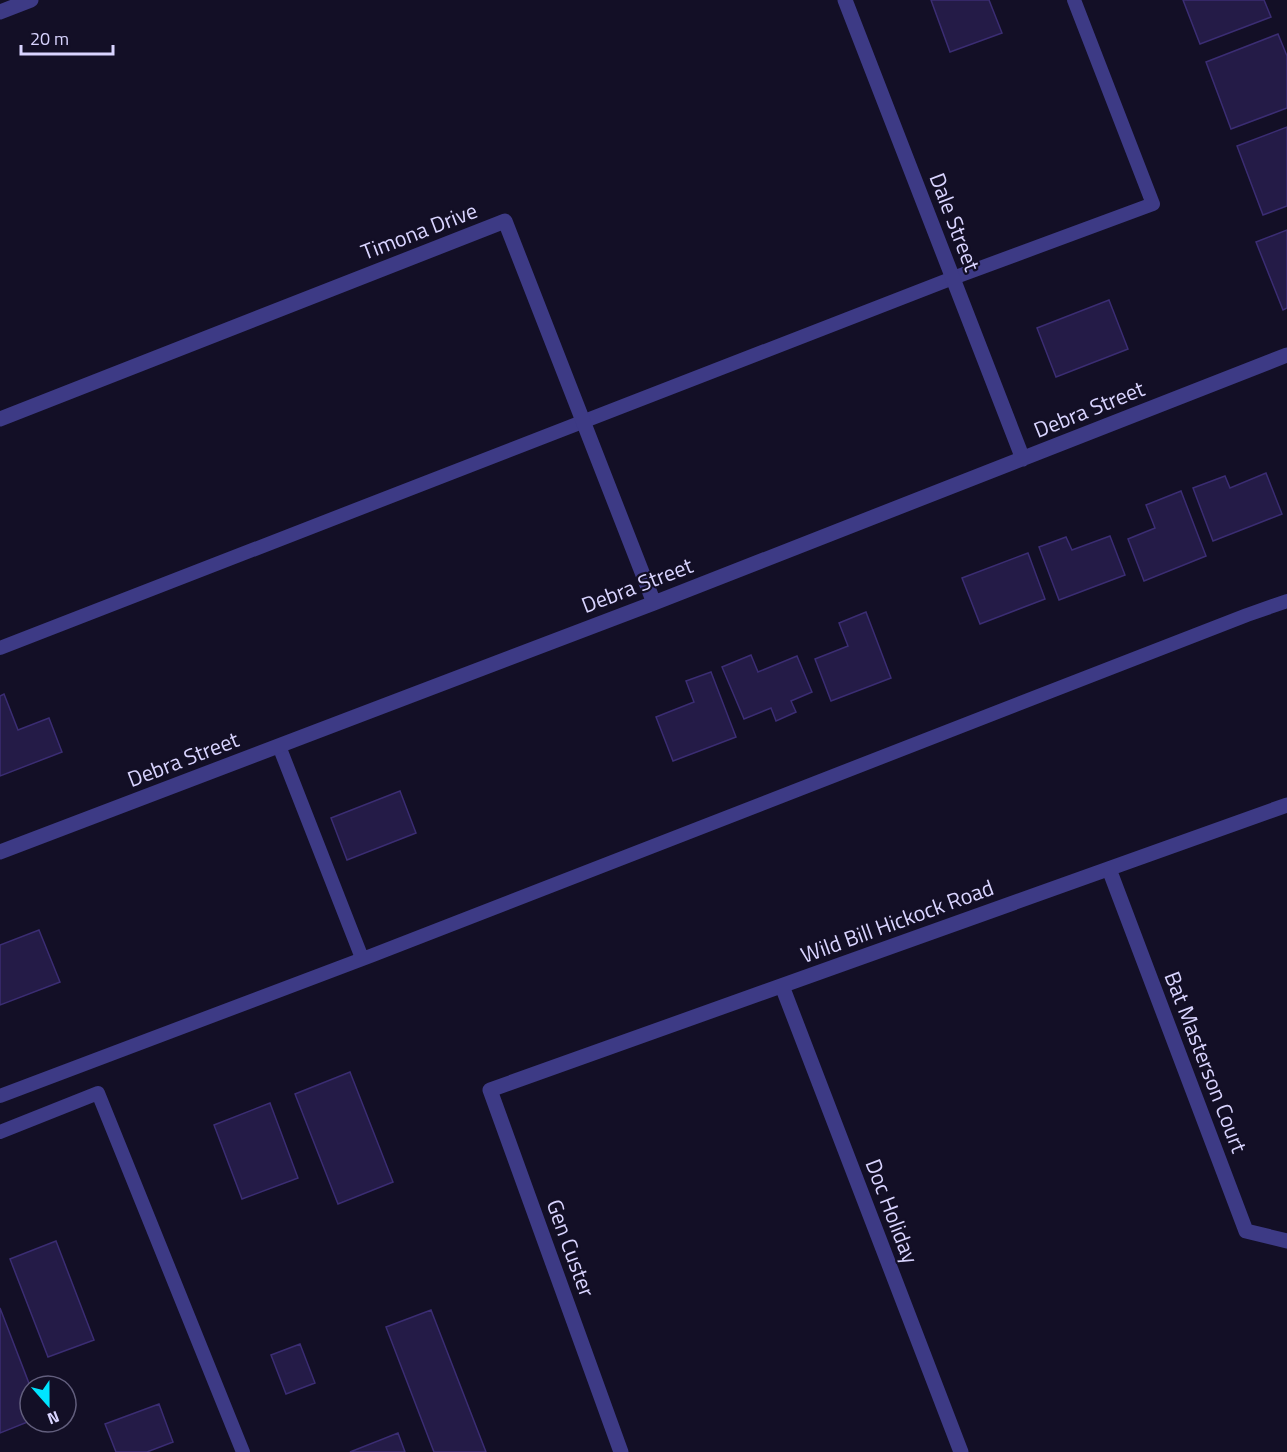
<svg xmlns="http://www.w3.org/2000/svg" width="1287" height="1452" font-family="'Titillium Web',sans-serif">
  <style>
    .building { fill: #241b47; stroke: #3b2d73; stroke-width: 1.5 }
    .lines { fill: none; stroke-linecap: round; stroke-linejoin: round }
    .lane { stroke: #3d3a85; stroke-width: 14 }
    .street { stroke: #3d3a85; stroke-width: 15 }
    .labels { text-anchor: middle; dominant-baseline: central; stroke-width: 4.5; stroke-linejoin: round; paint-order: stroke }
    .street-label { font-size: 22px; fill: #d9d4ff; stroke: #130f26 }
  </style>
  <rect width="100%" height="100%" fill="#130f26"/>
  <path class="building" d="M931 0H989L1002 33 950 52Z
    M1183 0H1264L1271 17 1200 44Z
    M1278 34 1287 56V108L1231 129 1206 62Z
    M1287 127V206L1263 215 1237 146Z
    M1287 230V308L1283 310 1256 242Z
    M1109 300 1128 349 1056 377 1037 328Z
    M1266 473 1282 514 1213 541 1193 488 1225 476 1230 488Z
    M1181 491 1206 556 1144 581 1128 539 1155 528 1146 505Z
    M1110 536 1125 575 1059 600 1039 547 1066 537 1072 550Z
    M1028 553 1045 599 980 624 962 578Z
    M866 612 891 678 831 701 815 659 848 646 839 623Z
    M751 655 758 672 797 656 812 692 791 701 796 712 776 721 771 708 744 719 722 667Z
    M711 672 736 737 673 761 656 717 694 702 686 681Z
    M4 694 18 730 49 718 62 752 0 776V696Z
    M400 791 416 833 347 860 331 818Z
    M39 930 60 982 0 1005V945Z
    M350 1072 393 1182 338 1204 295 1094Z
    M270 1103 298 1178 242 1199 214 1125Z
    M56 1241 94 1340 48 1357 10 1259Z
    M0 1308 30 1386V1421L0 1433Z
    M431 1310 486 1452H434L386 1327Z
    M300 1344 315 1383 286 1394 271 1355Z
    M159 1404 173 1442 147 1452H116L105 1424Z
    M398 1433 405 1452H350Z"/>
  <g class="lines">
    <path class="lane" d="M0 648 953 278 1153 204 1074 0
      M279 746 362 958
      M0 1096 373 955 1247 615 1287 601
      M0 1132 98 1093 243 1452"/>
    <path class="street" d="M845 0 1023 459
      M0 12 31 0
      M0 419 505 221 654 603
      M0 852 654 603 1287 355
      M1109 869 1246 1231 1287 1241
      M782 986 961 1452
      M621 1452 490 1090 1287 805"/>
  </g>
  <g class="labels">
    <g class="street-label">
      <text transform="translate(955 222) rotate(69)">Dale Street</text>
      <text transform="translate(419 231) rotate(-21)">Timona Drive</text>
      <text transform="translate(1089 409) rotate(-22)">Debra Street</text>
      <text transform="translate(637 585) rotate(-21)">Debra Street</text>
      <text transform="translate(183 759) rotate(-21)">Debra Street</text>
      <text transform="translate(897 921) rotate(-20)">Wild Bill Hickock Road</text>
      <text transform="translate(1206 1062) rotate(69)">Bat Masterson Court</text>
      <text transform="translate(892 1211) rotate(69)">Doc Holiday</text>
      <text transform="translate(571 1248) rotate(70)">Gen Custer</text>
    </g>
  </g>
  <g transform="translate(48 1404) rotate(159)"><circle r="28" fill="#130f26" stroke="#625e7d" stroke-width="1.5"/>
  <path d="M0-4.5L10 22L0 15L-10 22Z" fill="#00e5ff"/>
  <text y="-9" font-size="16" font-weight="bold" text-anchor="middle" fill="#d9d4ff">N</text>
  </g>
  <path d="M21 45v9h92v-9" fill="none" stroke="#d9d4ff" stroke-width="3"/>
  <text x="30" y="45" font-size="18" fill="#d9d4ff" stroke="#130f26" stroke-width="4.5" paint-order="stroke">20 m</text>
</svg>
